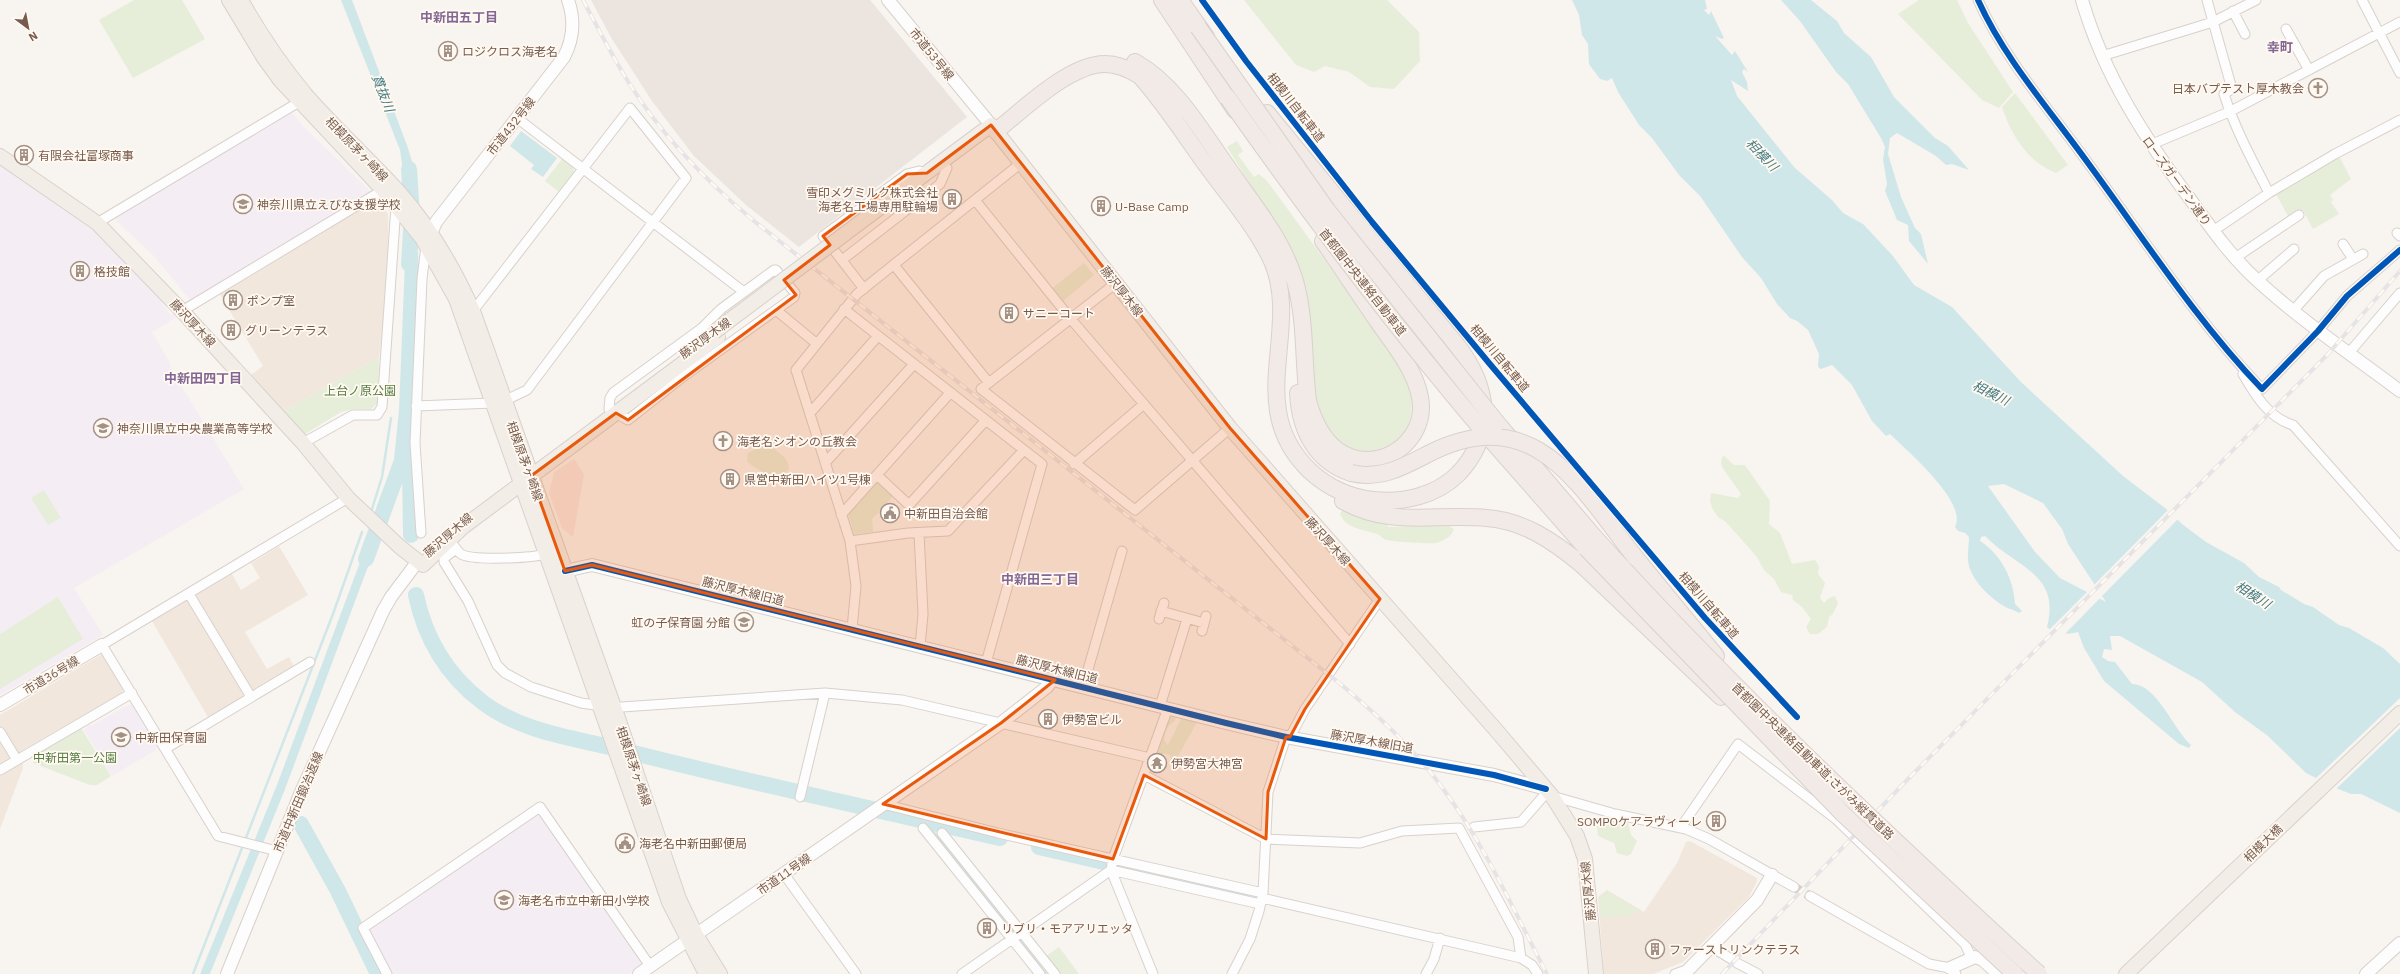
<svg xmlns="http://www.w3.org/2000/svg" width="2400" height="974" font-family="'IBM Plex Sans','Noto Sans JP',sans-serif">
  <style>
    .residential { fill: #f1e7dd }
    .commercial { fill: #f5e7e0 }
    .industrial { fill: #ebe4df }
    .education { fill: #f5edf4 }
    .green { fill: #e6eeda }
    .water { fill: #d0e7e9; fill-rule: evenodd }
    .pier { fill: #f8f4ef }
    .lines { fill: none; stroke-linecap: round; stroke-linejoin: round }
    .stream { stroke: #d0e7e9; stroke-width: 2.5 }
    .canal { stroke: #d0e7e9; stroke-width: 9 }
    .river { stroke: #d0e7e9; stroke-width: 16 }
    .street-tunnel { stroke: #d8cec6; stroke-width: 9; stroke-dasharray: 9 4.5; stroke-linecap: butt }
    .street-casing { stroke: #d8d1cc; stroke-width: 11 }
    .secondary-casing { stroke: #d8d0cb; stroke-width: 14 }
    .primary-casing { stroke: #d9d1cc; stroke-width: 16 }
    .highway-casing { stroke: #d9d1cc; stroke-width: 18 }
    .street { stroke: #fefdfd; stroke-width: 9 }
    .secondary { stroke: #fefdfd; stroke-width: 12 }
    .primary { stroke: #f2eee7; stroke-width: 14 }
    .highway { stroke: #f2eae6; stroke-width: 16 }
    .rail-casing { stroke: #e6e3e6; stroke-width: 4 }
    .rail { stroke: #fff9f1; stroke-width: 2.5; stroke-dasharray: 8; stroke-linecap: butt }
    .primary-bridge-casing { stroke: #d9d1cc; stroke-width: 16; stroke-linecap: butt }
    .highway-bridge-casing { stroke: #d9d1cc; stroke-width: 18; stroke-linecap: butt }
    .primary-bridge { stroke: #f2eee7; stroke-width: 14 }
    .highway-bridge { stroke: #f2eae6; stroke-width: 16 }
    .cycleway-casing { stroke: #fff9f1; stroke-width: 8 }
    .cycleway { stroke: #0057b8; stroke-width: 6 }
    .marked { fill: #e8590c; fill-opacity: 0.2; stroke: #e8590c; stroke-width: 3; stroke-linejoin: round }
    .labels { text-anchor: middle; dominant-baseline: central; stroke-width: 3.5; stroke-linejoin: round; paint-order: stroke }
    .poi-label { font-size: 12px; fill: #775b4d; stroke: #fff9f1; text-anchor: start }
    .street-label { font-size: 12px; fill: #775b4d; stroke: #fff9f1 }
    .park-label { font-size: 12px; fill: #577d45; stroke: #fff9f1 }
    .neighbourhood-label { font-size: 13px; font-weight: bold; fill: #826693; stroke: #fff9f1 }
    .water-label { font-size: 13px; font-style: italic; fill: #447b83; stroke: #fff9f1 }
  </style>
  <rect width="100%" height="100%" fill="#f8f4ef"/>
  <path class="residential" d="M377 198 388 214 389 281 379 357 284 411 251 375 263 366 219 293Z
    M279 546 308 595 245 632 267 669 289 657 295 668 209 719 152 621 232 574 241 590 260 578 251 563Z
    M102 654 123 685 122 693 21 751 23 768 0 829V715Z
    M1690 841 1757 878V881L1749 897 1683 962 1653 974H1604L1598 897 1607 890 1644 912 1677 863 1686 842Z"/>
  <path class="commercial" d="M574 459 584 474 573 537 562 528 549 493 554 472Z"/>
  <path class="industrial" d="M591 0H870L967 117 799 247 746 205 694 156 652 101 612 39Z"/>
  <path class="education" d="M287 113 293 114 304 127 372 193 191 301 154 256 118 222 114 215Z
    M0 165 67 210 100 236 163 301 162 304 171 315 174 314 177 317 152 332 170 363V367L244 489 74 588 103 635 0 695Z
    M133 704 157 745 156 750 112 776 84 730 89 724 91 726 122 708Z
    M540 814 644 964 629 974H391L369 932 370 927 447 873H451L536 815Z"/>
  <path class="green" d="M134 0H182L205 39 133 78 99 20Z
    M1244 0H1387L1419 32 1420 61 1394 89 1370 87 1349 72 1325 66 1314 72 1296 65Z
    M1919 0H1957L1968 23 2013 92 1999 108 1982 100 1898 14Z
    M2015 93 2068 165 2056 173C2028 162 2011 135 2002 107Z
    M1237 141 1243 151 1238 155 1254 177 1259 174 1267 181 1332 270 1403 372C1409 385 1413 398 1411 413 1406 453 1357 464 1332 436 1326 430 1322 420 1317 413L1278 230 1227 147Z
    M2339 156 2351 179 2330 195 2333 200 2331 202 2339 214 2313 229 2303 210 2288 216 2275 192Z
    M562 159 573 167 574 173 559 192 545 181Z
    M1084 263 1094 275 1062 302 1050 290Z
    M379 357 378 403 371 409H353L341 412 305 434 284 411Z
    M771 442 775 450C782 454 789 460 789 469 779 482 755 470 747 461L748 453Z
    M1723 455 1734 465H1745L1770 501 1769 524 1780 533 1792 564 1815 560 1819 566 1818 574 1825 583 1820 598 1824 603 1829 598 1835 596 1838 603 1833 614 1829 617 1827 627 1818 634H1810L1806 627 1811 619 1802 607 1793 600 1792 595 1781 592 1774 579 1764 570 1757 557 1726 522 1718 517 1712 508 1710 500 1711 493 1738 498 1741 494 1722 467 1721 462Z
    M878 481 894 495 872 519 873 532 854 534 848 514Z
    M44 490 61 518 48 525 31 498Z
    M1342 510 1357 517 1388 525V527L1447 525 1454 529C1452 537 1443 541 1436 543 1432 544 1389 542 1384 539 1382 538 1381 536 1379 535 1366 529 1346 530 1340 514Z
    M58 597 83 639 0 689V634Z
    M1170 715 1174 716 1176 720C1168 726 1165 729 1164 740L1168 745 1181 719 1197 722 1178 756 1176 755 1171 760 1170 755 1164 753 1162 755 1164 763 1154 758Z
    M81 728 111 776 97 785H90L33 763V757Z
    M1610 817 1623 819 1628 823 1631 835 1637 841 1631 854 1627 856 1617 853 1614 843 1598 836 1597 827 1591 823 1592 819H1595L1602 823Z
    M1607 891 1639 910 1630 916 1601 918 1599 898Z
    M1059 947 1079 974H1059L1045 957Z"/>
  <path class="water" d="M341 0H352L408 148 415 172 418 199 405 184 400 150Z
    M1572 0H1705L1707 9 1704 10 1709 15 1711 11 1724 38 1722 39 1715 36 1732 55 1735 51 1748 72 1744 69 1742 72 1747 82 1748 91 1731 80 1737 96 1795 168 1832 200 1843 213 1863 224 1893 256 1914 285 1952 307 2021 382 2123 476 2165 508 2182 524 2206 542 2244 563 2259 577 2279 587 2281 590 2304 604 2313 607 2339 625 2349 628 2383 648 2400 664V813L2361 794H2351L2338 789 2306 773 2268 736 2235 712 2202 682 2120 636H2110L2112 650 2104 649 2102 657 2108 661 2115 662 2132 684C2157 684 2173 729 2191 745L2189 748 2179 744 2104 681 2084 648 2078 632C2068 635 2056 635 2047 627 2061 573 2016 568 1985 536L1981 537 1980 541C2001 554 2014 580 2015 604L2022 611 2019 613C2013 609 2008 609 2002 605 1987 595 1966 575 1968 555 1968 549 1969 543 1969 537L1965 533 1958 531 1955 527C1968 502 1907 451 1890 434L1886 436 1872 421 1852 385 1832 365 1821 369 1818 367 1819 354 1808 330 1797 321 1790 318 1777 304 1761 278 1742 257 1700 196 1679 175 1652 138 1639 125 1618 92 1612 78 1607 81 1600 79 1589 64 1588 44 1582 35 1579 15ZM2004 484 2043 503 2062 529 2068 544 2106 602 2060 578 2035 552 1988 486Z
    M1781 0H1811L1837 21 1844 33 1871 57 1894 97 1935 138 1948 146 1969 170 1952 164 1946 165 1936 156 1897 133 1890 138 1888 154 1901 197 1915 228 1921 234 1928 264 1909 241 1908 225 1897 220 1885 191 1887 184 1883 159 1885 147 1881 138 1848 84 1836 72 1800 21Z
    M521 131 557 158 543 177 531 169 534 165 510 146Z
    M406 236 418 253 419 273 412 467 393 469 399 410Z"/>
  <path class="pier" d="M2169 509 2179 518 2101 597 2094 585Z
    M2088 591 2101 597 2063 636 2048 631Z
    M2400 698V728L2335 790 2315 779Z"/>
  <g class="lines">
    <path class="stream" d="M372 509 382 477 391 418
      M924 820 1015 934
      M1018 938 1046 974
      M193 974 333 614 362 532"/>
    <path class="canal" d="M205 974 281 787 366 559"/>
    <path class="river" d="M409 169 412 215 409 264
      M408 447 410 468 411 535
      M366 559 400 466 408 451
      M416 595C425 638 445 673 481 701 520 732 575 738 622 750 747 782 874 809 1000 838
      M301 824 338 891 378 974
      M1039 847 1254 897"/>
    <path class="street-tunnel" d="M1794 887 1810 896"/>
    <g class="street-casing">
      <path id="street" d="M1978 0C2005 60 2050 110 2088 163 2144 239 2196 320 2262 389L2318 331 2347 296 2400 250
        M2207 0 2232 89 2224 94C2235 129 2252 160 2269 193
        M2362 0 2400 73
        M2233 11 2245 34
        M2286 29 2309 70
        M2102 56 2213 22 2256 0
        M517 118 744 292
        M2150 145 2229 112 2400 22
        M975 200 1070 318 1350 644
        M97 223 299 102
        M2213 231 2269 193 2335 154 2400 120
        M2397 233 2400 236
        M2343 244 2353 259
        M2235 258 2299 215
        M842 260 940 184 947 168
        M894 265 989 383
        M2257 281 2294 249
        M1116 283 981 389 1135 510 1230 428
        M864 289 823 236 907 174 919 171 927 173
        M844 309 1042 464 986 663
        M776 310 817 344
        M182 311 383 190
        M473 311 630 108 686 178 527 390 504 401
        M2293 311 2324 276 2363 254
        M2348 354 2400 293
        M2243 374C2255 395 2269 418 2293 425L2400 546
        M416 406 493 403
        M609 409 610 398 613 393 702 328 721 309 774 270H776L795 293 794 297 684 376 628 420 616 413
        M810 413 878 336
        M303 443 353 415H377L382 407 396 206
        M825 463 914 364
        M1074 464 1144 404
        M877 475 909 505 986 420
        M841 515 950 393
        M421 533 415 443 422 279 426 246
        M919 533 923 614 920 646
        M850 541 908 533 948 531 1024 450
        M453 545C456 548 458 552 461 554 472 561 532 558 545 554
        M456 549 444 558V562L468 601 497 665 505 673 531 687 581 703 602 706 622 707 825 693 902 700 1150 758
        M189 594 251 697
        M1161 611 1204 623
        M1159 619 1164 603
        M852 629 856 586 850 541 796 370 857 294 1021 163
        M1202 631 1206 616
        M1083 687 1122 551
        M1160 706 1187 619
        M0 732 17 760
        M1290 737 1305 709 1380 599
        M165 749 310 662
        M0 770 132 693
        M1144 775 1266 839 1360 843 1402 831 1459 828 1518 937 1521 958
        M1552 796 1615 814 1686 829 1709 839 1794 887
        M800 797 825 693
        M883 804 998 833 1263 893
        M1474 827 1521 822 1548 791
        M1681 827 1738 744 1837 820 1965 944 1971 957
        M923 828 1040 974
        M942 833 1055 974
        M277 851 218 836 102 645 348 498
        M1111 870 1260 904
        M1111 870 1153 974
        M784 874 856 974
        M1810 896 1929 964 1950 968 1956 974
        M1262 898 1521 958 1532 965 1538 974
        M1710 946 1733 960
        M1737 963 1758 974
        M387 974 363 928 540 807 650 966
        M962 974 1111 870 1113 859 1168 708
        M1232 974 1250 939 1259 911 1263 893 1268 792 1286 737
        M1426 974 1434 959 1440 938
        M1675 974 1689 969"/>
    </g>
    <g class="secondary-casing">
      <path id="secondary" d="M888 0 991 125
        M2082 0C2104 76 2146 140 2193 203 2213 231 2233 259 2259 282 2303 322 2352 355 2400 391
        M428 241 436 222 564 57C574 38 575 20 568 0
        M565 571 592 565 1226 723 1286 737 1494 775 1546 789
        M0 705 102 645
        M1950 968 1975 957 1983 960 1998 974
        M1689 969 1757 900 1772 875
        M227 974 301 792 383 611 391 597 418 561
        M639 974 1001 723 1047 687 1053 679
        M2366 974 2400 943"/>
    </g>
    <g class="primary-casing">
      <path id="primary" d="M229 0 264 58 280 80 383 190 422 238 456 299 669 902 706 974
        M241 0C260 34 281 65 306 95 335 128 368 158 398 191 429 226 454 268 473 311L619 721 679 899 696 935 720 974
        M0 156 97 223 182 311 303 443 348 498 400 547 423 565 463 527 718 337
        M882 206 991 125 1230 428 1496 730 1552 796 1577 836 1585 859 1596 974
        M2126 974 2400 713"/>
    </g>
    <g class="highway-casing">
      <path id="highway" d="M1162 0 1235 110
        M1180 0 1206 37
        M1135 62C1177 86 1202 132 1230 171 1254 206 1283 240 1295 281 1306 320 1303 361 1308 401 1313 419 1321 438 1337 450 1375 478 1429 443 1420 397 1415 370 1395 346 1379 323 1360 296 1342 268 1323 241
        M996 131C1023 110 1069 64 1105 64 1118 64 1129 69 1140 76 1166 105 1187 139 1210 170 1231 199 1257 228 1272 261 1302 331 1243 407 1310 471 1327 487 1350 498 1374 500 1403 503 1436 496 1458 474 1497 433 1488 385 1456 344L1267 113
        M1298 393C1300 430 1315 461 1351 473
        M1497 423 1596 539
        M1485 433 1586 548
        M1343 501C1392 528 1435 513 1487 518 1524 521 1553 541 1581 564L1721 697
        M1635 557 1716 656"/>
    </g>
    <use href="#street" class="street"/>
    <use href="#secondary" class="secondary"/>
    <use href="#primary" class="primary"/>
    <use href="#highway" class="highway"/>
    <g class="rail-casing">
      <path id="rail" d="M583 0C598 28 612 56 629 83 662 136 706 181 754 221L1338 682C1375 713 1412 746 1441 786 1484 843 1514 911 1547 974
        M1722 974 1908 779 2328 354 2400 271"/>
    </g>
    <use href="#rail" class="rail"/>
    <g class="primary-bridge-casing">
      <path id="primary-bridge" d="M714 332 882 206"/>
    </g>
    <g class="highway-bridge-casing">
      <path id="highway-bridge" d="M1198 27 1327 210 1497 423
        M1228 98C1309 213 1393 325 1485 433
        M1351 473C1380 480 1403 467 1428 454 1534 400 1578 484 1635 557
        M1596 539C1735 692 1886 834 2039 974
        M1586 548 1843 814 2015 974"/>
    </g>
    <use href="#primary-bridge" class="primary-bridge"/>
    <use href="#highway-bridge" class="highway-bridge"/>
    <g class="cycleway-casing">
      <path id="cycleway" d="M1202 0 1246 61 1372 222 1489 363 1705 618 1797 717
        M1978 0C2005 60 2050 110 2088 163 2144 239 2196 320 2262 389L2318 331 2347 296 2400 250
        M565 571 592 565 1226 723 1286 737 1494 775 1546 789"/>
    </g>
    <use href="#cycleway" class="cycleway"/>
  </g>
  <path class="marked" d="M991 125 1230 428 1380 599 1305 709 1290 737H1286L1268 792 1266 839 1144 775 1113 859 883 804 1001 723 1055 680 592 565 565 571 531 476 616 413 628 420 796 295 784 280 830 245 823 236 907 174 927 173Z"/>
  <defs>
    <g id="building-ring" transform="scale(1)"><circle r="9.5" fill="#fff9f1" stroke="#a49186" stroke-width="1.5"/><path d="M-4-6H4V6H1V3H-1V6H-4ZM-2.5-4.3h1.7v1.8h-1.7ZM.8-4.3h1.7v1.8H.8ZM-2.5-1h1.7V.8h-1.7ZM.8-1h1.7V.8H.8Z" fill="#a49186"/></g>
    <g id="church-ring" transform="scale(1)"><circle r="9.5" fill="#fff9f1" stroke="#a49186" stroke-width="1.5"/><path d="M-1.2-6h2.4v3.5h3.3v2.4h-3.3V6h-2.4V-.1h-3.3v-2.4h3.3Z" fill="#a49186"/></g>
    <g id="school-ring" transform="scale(1)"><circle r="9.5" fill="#fff9f1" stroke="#a49186" stroke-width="1.5"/><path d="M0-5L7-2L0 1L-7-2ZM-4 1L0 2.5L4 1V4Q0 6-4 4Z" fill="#a49186"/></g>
    <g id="civic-ring" transform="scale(1)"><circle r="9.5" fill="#fff9f1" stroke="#a49186" stroke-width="1.5"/><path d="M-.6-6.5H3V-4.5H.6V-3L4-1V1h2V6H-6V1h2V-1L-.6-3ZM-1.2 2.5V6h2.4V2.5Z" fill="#a49186"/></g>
    <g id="temple-ring" transform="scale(1)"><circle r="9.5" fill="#fff9f1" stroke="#a49186" stroke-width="1.5"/><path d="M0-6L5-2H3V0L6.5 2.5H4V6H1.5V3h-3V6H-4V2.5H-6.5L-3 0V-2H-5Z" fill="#a49186"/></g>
  </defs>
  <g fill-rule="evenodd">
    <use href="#building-ring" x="448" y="51"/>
    <use href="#church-ring" x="2318" y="88"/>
    <use href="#building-ring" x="24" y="155"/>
    <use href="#building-ring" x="952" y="199"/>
    <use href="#school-ring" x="243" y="204"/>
    <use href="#building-ring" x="1101" y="206"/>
    <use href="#building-ring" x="80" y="271"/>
    <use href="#building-ring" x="233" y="300"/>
    <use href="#building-ring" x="1009" y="313"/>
    <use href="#building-ring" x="231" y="330"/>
    <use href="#school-ring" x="103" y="428"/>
    <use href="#church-ring" x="723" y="441"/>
    <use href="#building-ring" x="730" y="479"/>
    <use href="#civic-ring" x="890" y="513"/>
    <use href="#school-ring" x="744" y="622"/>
    <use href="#building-ring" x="1048" y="719"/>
    <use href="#school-ring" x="121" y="737"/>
    <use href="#temple-ring" x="1157" y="763"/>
    <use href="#building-ring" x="1716" y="821"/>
    <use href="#civic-ring" x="625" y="843"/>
    <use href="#school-ring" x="504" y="900"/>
    <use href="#building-ring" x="987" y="928"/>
    <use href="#building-ring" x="1655" y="949"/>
  </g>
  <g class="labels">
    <g class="poi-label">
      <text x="462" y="51">ロジクロス海老名</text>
      <text x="2304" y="88" text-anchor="end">日本バプテスト厚木教会</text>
      <text x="38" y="155">有限会社富塚商事</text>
      <text x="938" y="192" text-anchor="end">雪印メグミルク株式会社<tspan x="938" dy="14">海老名工場専用駐輪場</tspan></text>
      <text x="257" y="204">神奈川県立えびな支援学校</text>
      <text x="1115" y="206">U-Base Camp</text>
      <text x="94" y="271">格技館</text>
      <text x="247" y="300">ポンプ室</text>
      <text x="1023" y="313">サニーコート</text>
      <text x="245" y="330">グリーンテラス</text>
      <text x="117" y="428">神奈川県立中央農業高等学校</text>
      <text x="737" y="441">海老名シオンの丘教会</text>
      <text x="744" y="479">県営中新田ハイツ1号棟</text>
      <text x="904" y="513">中新田自治会館</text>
      <text x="730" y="622" text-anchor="end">虹の子保育園 分館</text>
      <text x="1062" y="719">伊勢宮ビル</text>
      <text x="135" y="737">中新田保育園</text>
      <text x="1171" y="763">伊勢宮大神宮</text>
      <text x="1702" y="821" text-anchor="end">SOMPOケアラヴィーレ</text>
      <text x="639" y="843">海老名中新田郵便局</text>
      <text x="518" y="900">海老名市立中新田小学校</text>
      <text x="1001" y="928">リブリ・モアアリエッタ</text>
      <text x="1669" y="949">ファーストリンクテラス</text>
    </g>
    <g class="street-label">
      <text transform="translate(932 54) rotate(51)">市道53号線</text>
      <text transform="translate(1296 107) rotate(52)">相模川自転車道</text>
      <text transform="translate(511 126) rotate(-52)">市道432号線</text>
      <text transform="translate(357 149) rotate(46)">相模原茅ヶ崎線</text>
      <text transform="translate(2177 181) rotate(54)">ローズガーデン通り</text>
      <text transform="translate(1363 282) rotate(52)">首都圏中央連絡自動車道</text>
      <text transform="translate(1122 291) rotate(52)">藤沢厚木線</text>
      <text transform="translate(193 323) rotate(47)">藤沢厚木線</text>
      <text transform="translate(705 338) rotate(-36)">藤沢厚木線</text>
      <text transform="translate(1500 358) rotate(50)">相模川自転車道</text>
      <text transform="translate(525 461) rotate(70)">相模原茅ヶ崎線</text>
      <text transform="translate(448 535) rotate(-41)">藤沢厚木線</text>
      <text transform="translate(1328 541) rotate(48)">藤沢厚木線</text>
      <text transform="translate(743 591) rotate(14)">藤沢厚木線旧道</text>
      <text transform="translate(1709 605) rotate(49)">相模川自転車道</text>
      <text transform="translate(1057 669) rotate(14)">藤沢厚木線旧道</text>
      <text transform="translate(51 675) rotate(-31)">市道36号線</text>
      <text transform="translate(1372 741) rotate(10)">藤沢厚木線旧道</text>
      <text transform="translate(1813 761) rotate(44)">首都圏中央連絡自動車道;さがみ縦貫道路</text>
      <text transform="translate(634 766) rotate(71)">相模原茅ヶ崎線</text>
      <text transform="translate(298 802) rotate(-67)">市道中新田鍛冶返線</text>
      <text transform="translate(2263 843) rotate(-44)">相模大橋</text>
      <text transform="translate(784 874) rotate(-35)">市道11号線</text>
      <text transform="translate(1588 891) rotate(-96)">藤沢厚木線</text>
    </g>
    <g class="park-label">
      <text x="360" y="390">上台ノ原公園</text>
      <text x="75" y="757">中新田第一公園</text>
    </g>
    <g class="neighbourhood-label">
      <text x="459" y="17">中新田五丁目</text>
      <text x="2280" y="47">幸町</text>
      <text x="203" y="378">中新田四丁目</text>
      <text x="1040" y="579">中新田三丁目</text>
    </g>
    <g class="water-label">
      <text transform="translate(383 93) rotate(69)">貫抜川</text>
      <text transform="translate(1762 155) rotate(46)">相模川</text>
      <text transform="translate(1991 393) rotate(26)">相模川</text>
      <text transform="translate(2253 595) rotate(33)">相模川</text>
    </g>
  </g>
  <g transform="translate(28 28) rotate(148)" stroke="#fff9f1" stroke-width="3" paint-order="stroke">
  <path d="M0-3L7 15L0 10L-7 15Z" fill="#775b4d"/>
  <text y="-6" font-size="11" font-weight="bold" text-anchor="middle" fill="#775b4d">N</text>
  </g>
</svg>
